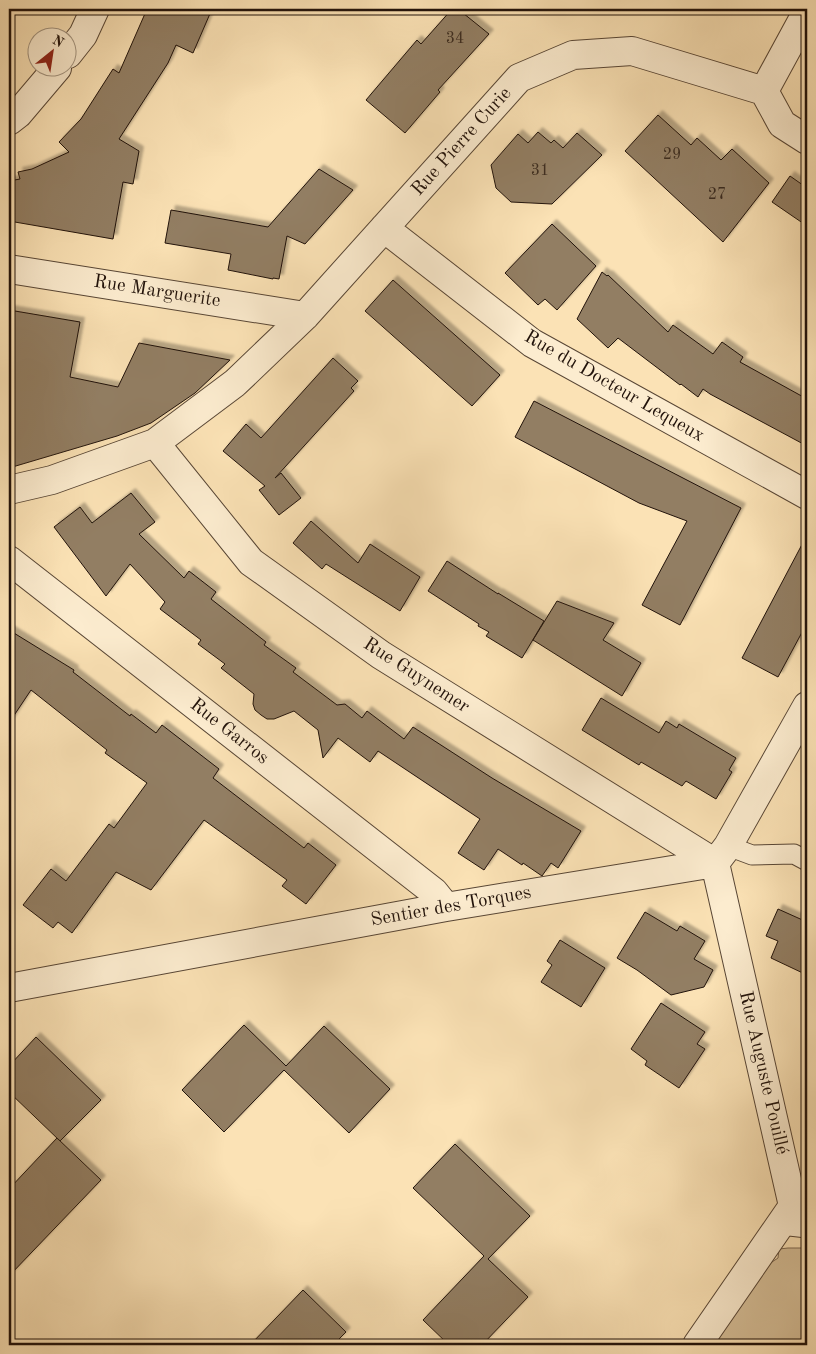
<svg xmlns="http://www.w3.org/2000/svg" width="816" height="1354" font-family="'Old Standard TT',serif">
  <style>
    .green { fill: #d6bf98; stroke: #7c6851 }
    .building { fill: #927e63; stroke: #21120a; filter: url(#shadow) }
    .lines { fill: none; stroke-linecap: round; stroke-linejoin: round }
    .lane-casing { stroke: #584635; stroke-width: 21 }
    .street-casing { stroke: #584635; stroke-width: 30 }
    .lane { stroke: #fceccf; stroke-width: 19 }
    .street { stroke: #fceccf; stroke-width: 28 }
    .labels { text-anchor: middle; dominant-baseline: central; stroke-width: 4.5; stroke-linejoin: round; paint-order: stroke }
    .number-label { font-size: 16px; fill: #3d2d20 }
    .street-label { font-size: 19px; fill: #21120a; stroke: #fceccf }
  </style>
  <defs>
    <filter id="shadow"><feDropShadow dx="4.5" dy="-4.5" stdDeviation="1" flood-color="#0004"/></filter>
  </defs>
  <rect width="100%" height="100%" fill="#fbe2b5"/>
  <filter id="stains"><feTurbulence type="fractalNoise" baseFrequency=".004" numOctaves="4"/><feColorMatrix values="0 0 0 0 .2 0 0 0 0 .09 0 0 0 0 .02 0 0 0 .5 -.17"/></filter>
  <radialGradient id="worn" r=".72"><stop offset=".6" stop-color="#630" stop-opacity="0"/><stop offset="1" stop-color="#630" stop-opacity=".3"/></radialGradient>
  <path class="green" d="M788 1248H807V1345H704L766 1266 778 1258 779 1249Z"/>
  <path class="building" d="M147 9H212L193 53 176 45 168 63 119 139 139 151 133 184 123 182 113 239 9 221V181L20 179 18 172 32 169 69 152 59 142 81 119 113 69 119 73Z
    M452 9H458L489 34 438 90 440 92 405 133 366 100 417 40 421 44Z
    M658 115 691 145 697 138 721 160 732 149 769 183 723 242 625 151Z
    M538 132 551 143 554 140 563 148 577 133 602 155 552 204 511 202 496 188 491 165 518 134 528 143Z
    M319 169 353 190 305 244 287 236 279 279 273 278V279L228 270 231 254 165 243 171 210 268 227Z
    M790 176 807 188V226L772 202Z
    M552 224 596 266 557 310 545 299 538 305 505 273Z
    M602 272 607 276 608 275 668 332 673 325 713 354 722 342 743 357 740 362 807 399V446L710 394 703 389 698 397 681 384 680 385 618 338 608 348 577 319Z
    M393 280 500 375 472 406 365 311Z
    M9 310 80 322 70 377 118 387 139 343 230 360 195 393 151 423 117 436 9 468Z
    M333 358 358 381 351 388 354 391 275 478 281 473 301 498 279 515 259 490 265 486 223 451 246 424 261 438Z
    M534 401 741 508 680 625 642 605 687 521 639 503 515 437Z
    M131 493 155 522 139 534 184 578 189 571 216 592 211 599 266 642 264 645 296 668 293 672 337 705 345 704 362 718 367 711 404 739 413 727 492 778 581 831 558 868 551 863 542 876 523 863 522 865 498 849 484 870 458 853 480 819 378 751 370 762 338 738 323 758 318 730 294 711 274 719H267L261 715 255 710 253 704 254 694 221 668 225 664 198 644 201 640 160 609 165 602 130 564 106 596 54 527 80 507 92 523Z
    M311 521 358 563 370 544 420 577 400 611 326 564 322 569 293 543Z
    M807 535V623L778 677 742 658Z
    M447 561 498 594V593L544 621 522 658 486 636 489 632 478 626 479 624 428 591Z
    M557 601 614 623 603 640 641 663 622 696 533 640Z
    M9 630 74 670 73 672 130 716 131 714 156 733 162 725 219 769 213 778 304 848 308 843 336 865 306 904 282 886 287 880 204 820 151 890 116 872 72 933 58 922 53 928 23 905 51 869 66 881 109 824 114 828 147 783 105 753 107 750 31 690 9 723Z
    M601 698 659 733 666 721 677 728 679 724 736 758 729 770 732 772 716 799 686 781 682 786 641 762 639 765 582 730Z
    M778 909 807 922V975L771 958 778 941 766 936Z
    M645 912 677 931 680 926 705 941 694 959 713 970 704 987 671 995 637 970 617 958Z
    M560 940 605 968 581 1007 541 982 552 965 547 961Z
    M661 1003 705 1032 697 1044 705 1049 679 1088 645 1065 647 1061 631 1049Z
    M244 1025 286 1066 324 1026 390 1089 349 1133 284 1070 224 1132 182 1090Z
    M36 1037 101 1100 60 1141 9 1092V1066Z
    M57 1138 101 1180 9 1276V1189Z
    M455 1144 530 1216 488 1259 528 1297 482 1345H449L423 1320 484 1256 413 1188Z
    M303 1290 346 1332 333 1345H250Z"/>
  <g class="lines">
    <g class="lane-casing">
      <path id="lane" d="M728 846 752 855 794 854 807 861
        M781 1225 807 1228"/>
    </g>
    <g class="street-casing">
      <path id="street" d="M68 54 83 35 95 9
        M764 91 782 124 807 140
        M9 121 18 114 57 68
        M384 228 532 343 807 495
        M9 269 305 316
        M155 443 251 562 381 655 715 863
        M9 490 52 480 155 443 235 383 305 316 519 78 573 55 632 51 764 91 807 12
        M9 560 434 892 446 907
        M9 988 446 907 715 863 728 846 807 706
        M697 1345 793 1206 715 863"/>
    </g>
    <use href="#lane" class="lane"/>
    <use href="#street" class="street"/>
  </g>
  <g class="labels">
    <g class="number-label">
      <text x="455" y="39">34</text>
      <text x="672" y="155">29</text>
      <text x="540" y="171">31</text>
      <text x="717" y="195">27</text>
    </g>
    <g class="street-label">
      <text transform="translate(462 142) rotate(-48)">Rue Pierre Curie</text>
      <text transform="translate(157 292) rotate(9)">Rue Marguerite</text>
      <text transform="translate(614 387) rotate(30)">Rue du Docteur Lequeux</text>
      <text transform="translate(416 676) rotate(33)">Rue Guynemer</text>
      <text transform="translate(229 732) rotate(38)">Rue Garros</text>
      <text transform="translate(451 907) rotate(-10)">Sentier des Torques</text>
      <text transform="translate(763 1073) rotate(77)">Rue Auguste Pouillé</text>
    </g>
  </g>
  <rect width="816" height="1354" fill="none" stroke="#fbe2b5" stroke-width="30"/>
  <rect x="10" y="10" width="796" height="1334" fill="none" stroke="#21120a" stroke-width="2.5"/>
  <rect x="15" y="15" width="786" height="1324" fill="none" stroke="#21120a"/>
  <g transform="translate(52 52) rotate(30)"><circle r="24" fill="#fceccf" stroke="#a49580"/>
  <path d="M0-4L9 19L0 12L-9 19Z" fill="#8f2418"/>
  <text y="-8" font-size="14" font-weight="bold" text-anchor="middle" fill="#21120a">N</text>
  </g>
  <rect width="100%" height="100%" filter="url(#stains)"/>
  <rect width="100%" height="100%" fill="url(#worn)"/>
</svg>
